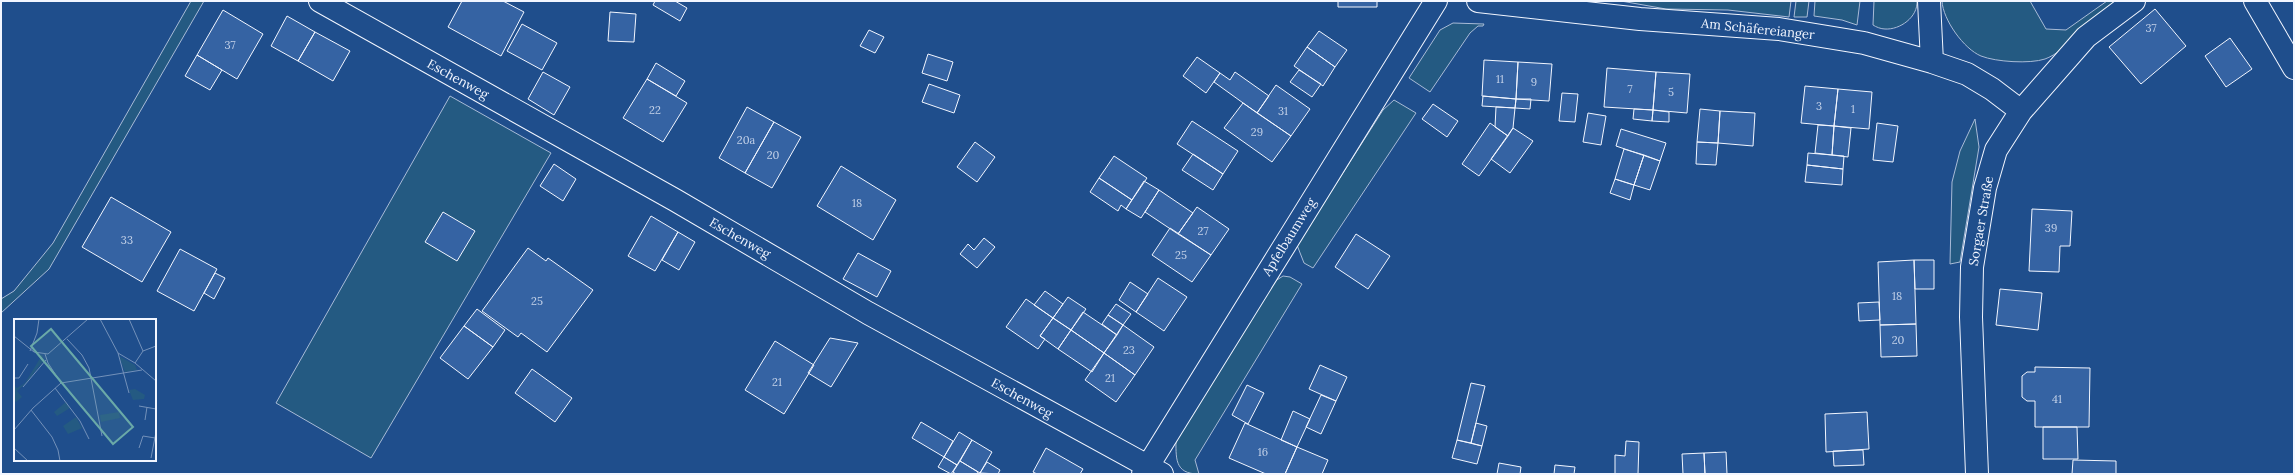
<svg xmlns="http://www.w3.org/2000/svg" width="2295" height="475" font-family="Lora,serif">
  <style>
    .green { fill: #245a82; stroke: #a8bbd7 }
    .building { fill: #3563a3; stroke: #f2f6ff }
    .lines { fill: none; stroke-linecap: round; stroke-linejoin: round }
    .minor-casing { stroke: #f2f6ff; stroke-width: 24 }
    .minor { stroke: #1f4e8c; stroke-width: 22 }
    .labels { text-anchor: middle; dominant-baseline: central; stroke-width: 3; stroke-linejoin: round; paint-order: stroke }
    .number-label { font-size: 11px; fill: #c3d1e8 }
    .street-label { font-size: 13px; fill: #f2f6ff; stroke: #1f4e8c }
    .inset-road { fill: none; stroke: #7391ba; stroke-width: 1 }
    .view { fill: #6aa9a8; fill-opacity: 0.15; stroke: #6aa9a8; stroke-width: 2 }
    .inset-edge { fill: none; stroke: #f2f6ff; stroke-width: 2 }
  </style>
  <rect width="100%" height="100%" fill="#1f4e8c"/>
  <path class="green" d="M191 1H204L49 269 1 313V299L14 291 53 243Z
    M1621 1H1791L1789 17 1728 10 1666 9Z
    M1796 1H1809L1807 17H1794Z
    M1815 1H1860L1857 25 1842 20 1814 16Z
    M1874 1H1917C1918 17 1900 30 1885 29 1881 29 1876 27 1873 25Z
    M1942 1H2030L2046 29 2066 30 2107 1H2117C2099 16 2065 52 2045 59 2030 64 1996 62 1981 56 1964 49 1943 20 1942 1Z
    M1453 23 1484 24 1483 26H1478L1470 33 1430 92 1409 78 1440 30Z
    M450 96 551 153 371 458 276 403Z
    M1394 100 1416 113 1313 268 1304 263 1297 245 1383 110Z
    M1975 119 1979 147 1960 262 1950 264 1952 182 1960 151Z
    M1283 276 1290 277 1302 284 1195 460 1199 474C1174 474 1176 458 1176 437L1269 285Z"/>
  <path class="building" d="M462 1H503L524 12 501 56 448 27Z
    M655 1H675L687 8 680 21 653 5Z
    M1338 1H1377V7H1338Z
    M2155 9 2186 46 2141 84 2109 47Z
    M223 10 263 34 237 79 197 55Z
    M610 12 636 14 634 42 608 41Z
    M287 16 315 32 298 61 271 46Z
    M522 24 557 43 542 70 507 51Z
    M869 30 884 37 875 53 860 46Z
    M1319 31 1347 50 1335 67 1307 47Z
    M315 32 350 51 333 81 298 61Z
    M2230 38 2252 69 2226 87 2205 56Z
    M1307 47 1335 67 1323 86 1294 66Z
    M928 54 953 62 947 81 922 73Z
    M197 55 222 70 210 90 185 76Z
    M1197 57 1220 73 1206 93 1183 76Z
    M1484 60 1518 62 1516 99 1482 96Z
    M1518 62 1552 64 1549 101 1516 99Z
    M656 63 685 81 676 96 647 79Z
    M1607 68 1656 72 1653 110 1604 107Z
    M1299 70 1321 84 1312 97 1290 82Z
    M543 72 570 87 554 115 528 99Z
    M1235 72 1269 96 1257 113 1214 82 1220 73 1230 80Z
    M1656 72 1690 74 1687 113 1653 110Z
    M647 79 687 103 663 142 623 118Z
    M929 84 960 95 954 113 922 102Z
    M1276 85 1310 109 1291 136 1257 113Z
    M1805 86 1838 89 1834 126 1801 123Z
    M1838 89 1872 92 1869 129 1834 126Z
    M1562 93 1578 94 1575 122 1559 121Z
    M1483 96 1516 99 1515 108 1482 106Z
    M1516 99H1531L1530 109 1515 108Z
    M1243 103 1291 136 1272 162 1224 128Z
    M1433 104 1458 121 1447 137 1422 119Z
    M747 107 774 122 745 173 719 158Z
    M1496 107 1515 108 1513 128 1508 136 1495 127Z
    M1634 109 1653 110 1652 121 1633 119Z
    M1700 109 1720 111 1718 143 1697 142Z
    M1653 110 1669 112V122L1652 121Z
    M1720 111 1755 113 1753 146 1718 143Z
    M1588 113 1606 116 1601 145 1583 142Z
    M1192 121 1238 151 1223 174 1177 144Z
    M774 122 801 137 772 188 745 173Z
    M1490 123 1508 136 1479 176 1462 164Z
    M1877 123 1898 126 1893 162 1873 160Z
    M1818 125 1834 126 1832 155 1815 153Z
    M1834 126 1851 128 1848 157 1832 155Z
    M1513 128 1533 141 1510 173 1491 159Z
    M1621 129 1666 143 1660 161 1616 146Z
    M975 142 995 157 977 182 957 167Z
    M1697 142 1718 143 1716 165 1696 164Z
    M1624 149 1644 155 1634 185 1615 179Z
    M1808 153 1844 156 1843 169 1807 165Z
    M1193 154 1223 174 1213 190 1182 170Z
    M1644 155 1660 161 1650 190 1634 185Z
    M1114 156 1147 178 1132 200 1099 178Z
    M554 164 576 179 563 201 540 186Z
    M1807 165 1843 169 1842 185 1805 182Z
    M841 166 896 200 873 240 817 206Z
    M1099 178 1132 200 1126 209 1121 205 1118 211 1090 192Z
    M1615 179 1634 185 1630 200 1610 193Z
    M1144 181 1159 190 1141 218 1126 209Z
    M1159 190 1193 213 1178 234 1145 212Z
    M111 197 171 232 142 282 82 247Z
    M1197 207 1229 229 1211 255 1178 234Z
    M2032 209 2072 211 2070 246H2060L2059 272 2029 271Z
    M443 212 475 231 457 261 425 242Z
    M651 216 678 232 655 271 628 256Z
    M1170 228 1211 255 1192 282 1152 255Z
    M678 232 695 242 679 270 662 260Z
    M1356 234 1390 256 1368 289 1335 267Z
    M984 238 995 247 977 268 960 254 968 244 974 250Z
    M528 248 546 261 548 258 593 290 547 352 521 333 518 337 482 311Z
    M180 249 217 269 194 311 157 291Z
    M858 253 891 271 877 297 843 279Z
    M1914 260 1916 324 1880 325 1878 262Z
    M1914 260H1934V289H1915Z
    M215 273 225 278 214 299 204 293Z
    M1158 278 1187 297 1164 331 1136 312Z
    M1130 282 1148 294 1136 312 1119 300Z
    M2000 289 2042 293 2038 330 1996 325Z
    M1045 291 1063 304 1053 318 1034 305Z
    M1068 297 1086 309 1071 330 1053 318Z
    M1026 299 1053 318 1040 336 1045 339 1038 349 1006 327Z
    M1879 302 1880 320 1859 321 1858 303Z
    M1116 304 1131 314 1123 325 1108 315Z
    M477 309 505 330 493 347 464 326Z
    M1083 312 1117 335 1104 353 1071 330Z
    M1108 315 1123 325 1117 335 1102 324Z
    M1053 318 1071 330 1058 349 1040 336Z
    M1916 324 1917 356 1881 357 1880 325Z
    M1123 325 1154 347 1135 375 1104 353Z
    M464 326 493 347 468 379 440 358Z
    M1071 330 1104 353 1092 372 1058 349Z
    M830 338 858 343 831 387 808 373Z
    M775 341 814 365 784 414 745 390Z
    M1104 353 1135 375 1116 402 1085 380Z
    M1320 365 1347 377 1336 401 1309 389Z
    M2035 367 2090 368 2089 427H2035V401H2027L2022 397V376L2027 372H2035Z
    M532 369 572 398 555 422 515 393Z
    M1471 383 1485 386 1471 443 1457 440Z
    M1247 385 1264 393 1248 424 1232 415Z
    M1321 395 1336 401 1321 434 1306 427Z
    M1293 411 1310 419 1297 447 1281 440Z
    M1867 412 1869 449 1826 452 1825 414Z
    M921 422 953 441 944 457 912 438Z
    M1245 423 1297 447 1285 474H1266L1229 458Z
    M1476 423 1487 426 1482 446 1471 443Z
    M2043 427H2077L2078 459H2043Z
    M959 432 972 440 957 465 944 457Z
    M972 440 992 452 980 473 960 461Z
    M1457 440 1482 446 1477 464 1452 458Z
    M1626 441 1639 442 1638 474H1615V455L1625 456Z
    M1297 447 1328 460 1322 474H1285Z
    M1046 448 1083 469 1080 474H1037L1033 472Z
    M1863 450 1864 465 1834 466 1833 451Z
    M1726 452 1727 474H1705L1704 453Z
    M1704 453 1705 474H1683L1682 454Z
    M944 457 957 465 951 474 938 467Z
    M2073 460 2116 461V474H2072Z
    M960 461 978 472 977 474H956L953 472Z
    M987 462 1000 470 998 474 980 473Z
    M1499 463 1521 467 1520 474H1497Z
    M1555 465 1575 467 1574 474H1554Z"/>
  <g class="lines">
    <g class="minor-casing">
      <path id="minor" d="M320 1 675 200 868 313 1162 474
        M1478 1 1640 19 1779 29 1864 43 1932 62 1967 74 1992 89 2021 111
        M1929 1 1932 62
        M2255 1 2294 68
        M1143 474 1436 1
        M1977 474 1971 317 1972 267 1985 188 1996 150 2021 111 2086 37 2134 1"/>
    </g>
    <use href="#minor" class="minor"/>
  </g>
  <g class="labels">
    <g class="number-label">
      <text x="2151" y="28">37</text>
      <text x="230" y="45">37</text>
      <text x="1500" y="79">11</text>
      <text x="1534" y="82">9</text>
      <text x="1630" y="89">7</text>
      <text x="1671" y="92">5</text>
      <text x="1819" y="106">3</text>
      <text x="1853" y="109">1</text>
      <text x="655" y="110">22</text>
      <text x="1283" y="111">31</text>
      <text x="1257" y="132">29</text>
      <text x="746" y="140">20a</text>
      <text x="773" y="155">20</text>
      <text x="857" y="203">18</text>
      <text x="2051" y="228">39</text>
      <text x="1203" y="231">27</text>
      <text x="127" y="240">33</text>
      <text x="1181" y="255">25</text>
      <text x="1897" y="296">18</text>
      <text x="537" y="301">25</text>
      <text x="1898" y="340">20</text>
      <text x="1129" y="350">23</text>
      <text x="1110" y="378">21</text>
      <text x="777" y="382">21</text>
      <text x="2057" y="399">41</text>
      <text x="1263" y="452">16</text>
    </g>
    <g class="street-label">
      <text transform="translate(1758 29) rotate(6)">Am Schäfereianger</text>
      <text transform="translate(458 79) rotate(29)">Eschenweg</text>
      <text transform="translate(1981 221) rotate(-80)">Sorgaer Straße</text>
      <text transform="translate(1289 237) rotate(-58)">Apfelbaumweg</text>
      <text transform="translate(740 238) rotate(30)">Eschenweg</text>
      <text transform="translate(1022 398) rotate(29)">Eschenweg</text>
    </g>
  </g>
  <g transform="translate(14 319)">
    <rect width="142" height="142" fill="#1f4e8c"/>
    <path d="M22 35 28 36 30 41 12 64 3 72 8 78 2 83 0 81V66L3 69 11 64 25 41 27 37ZM105 37 121 46 123 51 111 53ZM121 70 131 76 130 80 119 81 115 71ZM52 83 56 89 43 97 40 93ZM105 93 106 99 87 103 86 96ZM62 98 68 109 54 115 49 107Z" fill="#245a82"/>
    <path class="inset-road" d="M86 0 104 34 121 44 142 62M115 0 129 32M0 17 20 33 34 35 74 0M53 20 68 36 75 49 88 117M16 32 23 14 25 0M104 34 115 74M31 35 34 44 47 64M121 44 129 32 142 27M0 59H5L14 45M9 68 32 41M41 69 66 102 75 120M125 87 142 90M17 91 38 118 44 131 46 142M131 101 133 88M0 111 19 89 47 64 128 51M0 129 14 142M125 129 129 117 141 119M137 139 142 113"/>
    <path class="view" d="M37 10 119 108 99 125 17 27Z"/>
    <rect width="142" height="142" class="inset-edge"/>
  </g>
  <rect width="2295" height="475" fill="none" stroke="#f2f6ff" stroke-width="4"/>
</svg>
